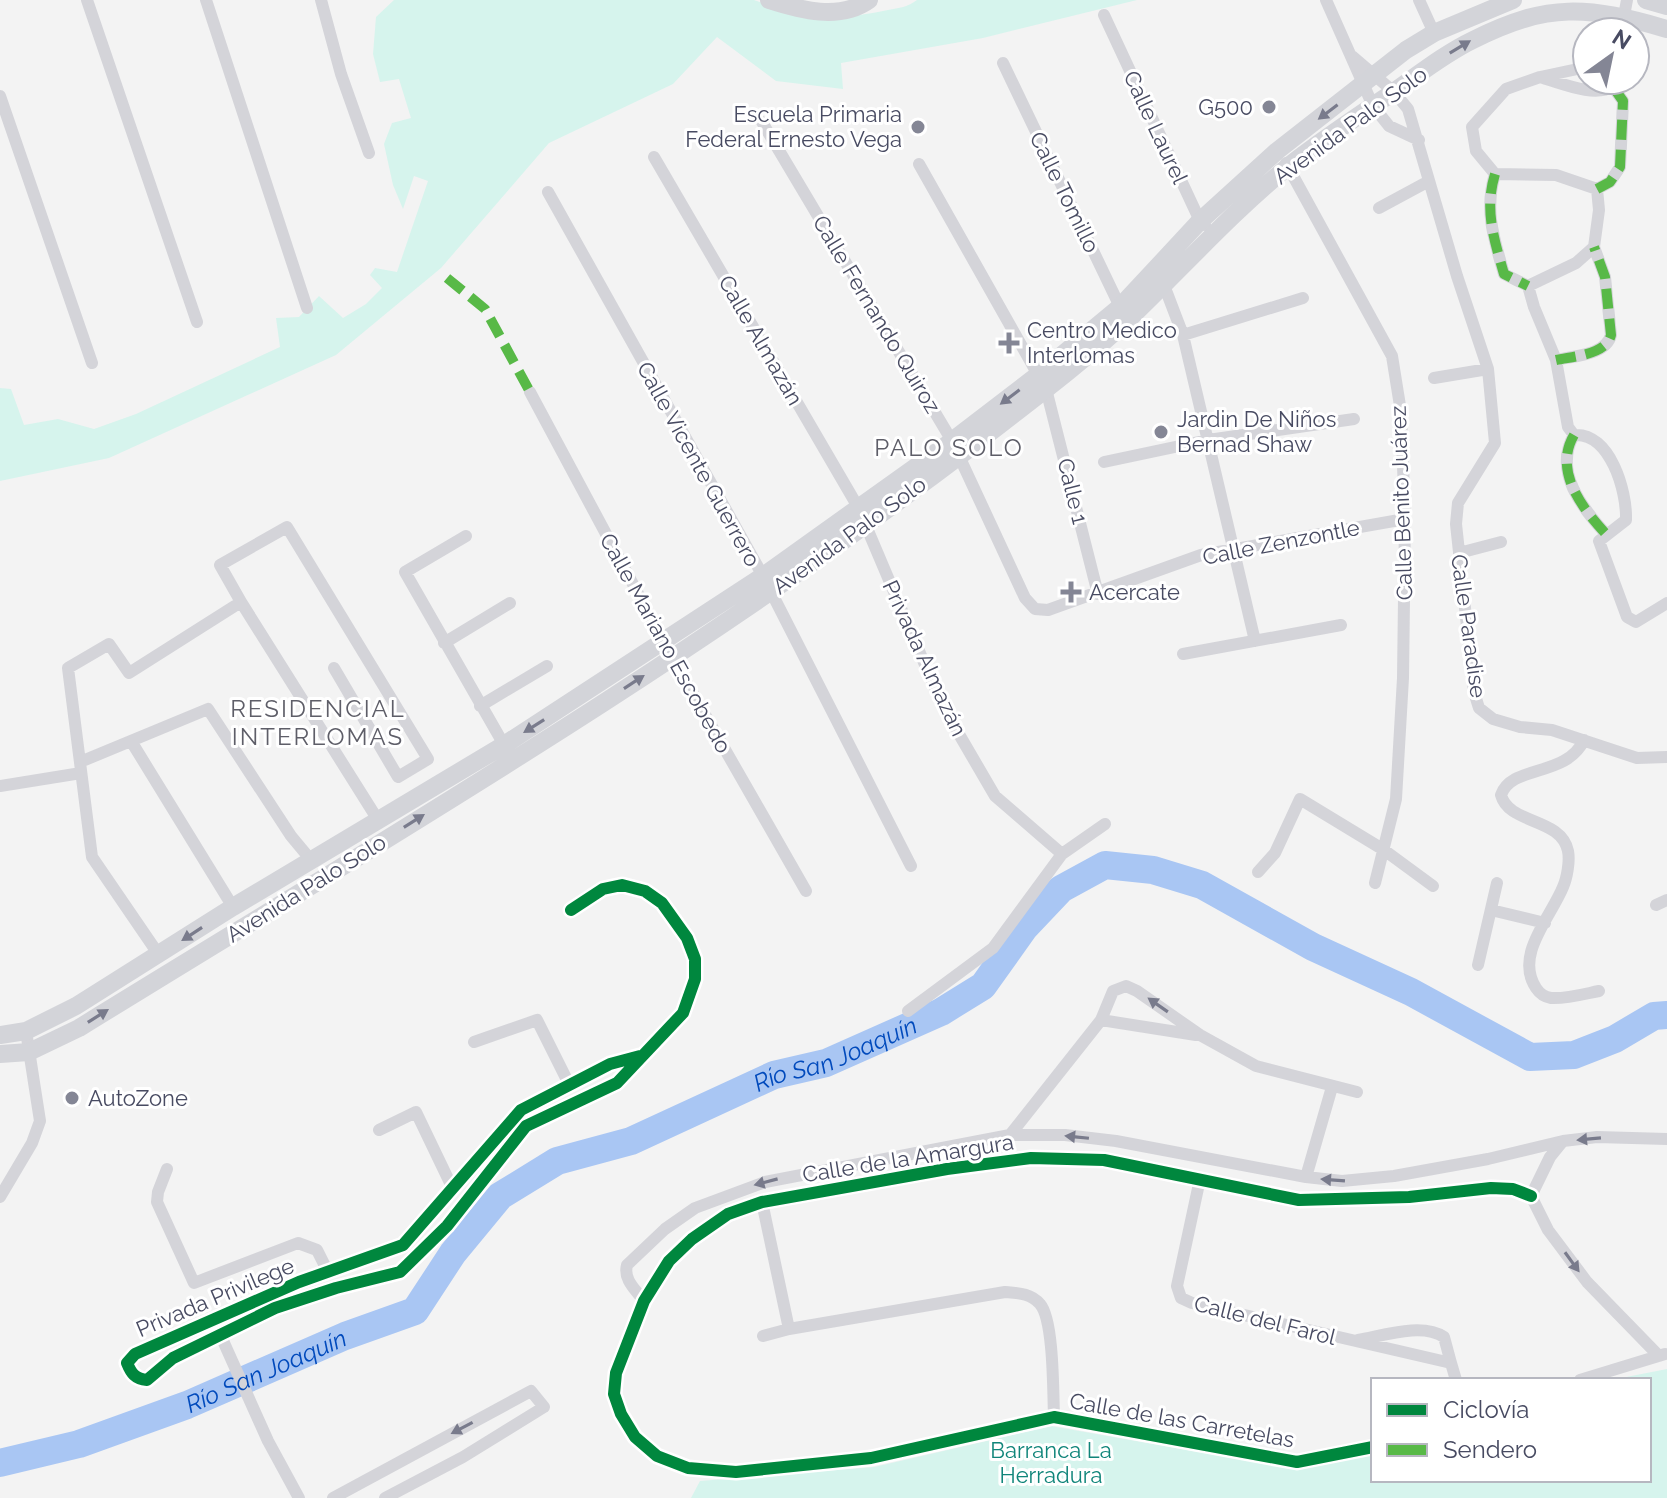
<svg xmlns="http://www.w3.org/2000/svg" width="1667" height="1498" font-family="Raleway,sans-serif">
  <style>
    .green { fill: #d6f4ed }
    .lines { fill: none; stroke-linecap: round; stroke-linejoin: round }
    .river { stroke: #a9c6f3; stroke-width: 28 }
    .street { stroke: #d4d4d9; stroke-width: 12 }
    .secondary { stroke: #d3d4d9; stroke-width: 18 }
    .quiet { stroke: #58b947; stroke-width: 10; stroke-dasharray: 20 10; stroke-linecap: butt }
    .cycleway-casing { stroke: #fff; stroke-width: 17 }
    .cycleway { stroke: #00873e; stroke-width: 12 }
    .oneway { fill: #797b8c }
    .poi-dot { fill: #848695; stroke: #fff; stroke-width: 3 }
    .labels { text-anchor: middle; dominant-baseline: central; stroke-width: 6; stroke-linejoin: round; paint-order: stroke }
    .poi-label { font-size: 22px; fill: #484b62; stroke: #fff; text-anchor: start }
    .street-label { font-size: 22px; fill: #484b62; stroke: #fff }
    .park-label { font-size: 22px; fill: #10857a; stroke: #fff }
    .neighbourhood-label { font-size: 24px; letter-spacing: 2px; fill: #5e5e68; stroke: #fff }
    .water-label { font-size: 24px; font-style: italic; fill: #014abc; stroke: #fff }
  </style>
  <rect width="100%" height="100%" fill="#f3f3f3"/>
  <path class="green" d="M394 0H754C797 16 842 21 888 10 899 8 908 7 917 0H1137L983 38 841 63 843 89 776 81 717 37 673 84 549 143 441 268 336 355 109 458 0 481V388L11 389 24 425 58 419 94 429 136 414 280 347 276 318 299 317 319 296 343 318 366 304 382 288 370 275 375 268 397 272 428 181 414 176 403 209 393 185 384 144 392 123 411 118 399 79 380 82 373 54 376 17Z
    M1667 1369V1498H691L700 1481 874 1467 1051 1426 1300 1470 1373 1449V1480H1649V1380H1611Z"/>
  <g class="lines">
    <path class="river" id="s1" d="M0 1463 79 1444 187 1405 345 1336 415 1311 453 1253 500 1196 557 1161 631 1141 774 1075 826 1063 941 1012 983 986 1025 927 1061 889 1105 865 1153 870 1202 885 1313 947 1411 992 1530 1057 1574 1055 1615 1039 1654 1016 1667 1015"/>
    <path class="street" d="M87 0 197 322
      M206 0 307 308
      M321 0 341 74 369 153
      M1326 0 1373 106 1389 126 1419 140
      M1419 0 1434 33
      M1104 15 1200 221 1205 225
      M1621 32 1627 0
      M1352 56 1394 92 1408 109 1457 276 1488 369 1495 443 1458 503 1456 524 1474 692 1479 708 1493 719 1520 727 1552 730 1637 758 1667 757
      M1003 63 1122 311
      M1543 78C1564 84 1593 97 1613 87
      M0 96 92 363
      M762 122 952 441 1025 598 1035 609 1048 610 1201 555 1405 519
      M654 157 858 507 942 705 995 796 1062 854
      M1286 163 1392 356 1401 412 1405 519 1403 678 1396 799 1375 883
      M919 164 1046 389 1098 594
      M1495 174C1484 210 1494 239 1504 274L1528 286
      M1597 189 1610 182 1620 167 1623 101 1613 87
      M548 192 763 576 911 866
      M1379 208 1429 181
      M1162 280 1183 335 1255 641
      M1528 286 1534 307 1556 360 1568 427 1574 435C1610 432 1627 491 1626 520L1599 541 1627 617 1636 622 1667 603
      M1528 286 1576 263 1594 247 1599 210 1597 189 1556 175 1495 174 1476 151 1472 127 1506 89 1540 77 1587 67
      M1183 335 1303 298
      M1556 360C1574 356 1606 355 1611 335L1605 277 1594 247
      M1434 378 1488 369
      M530 392 672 657 806 891
      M1574 435C1553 471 1582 508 1606 534
      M1104 462 1208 440 1354 419
      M466 536 405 572 507 750
      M1459 553 1501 542
      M241 602 378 820
      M444 643 510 603
      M1183 654 1341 625
      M480 706 547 666
      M1584 740C1566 778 1512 764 1501 795 1509 825 1561 817 1568 851 1570 861 1567 878 1563 887 1551 917 1514 955 1536 988 1540 994 1544 997 1551 998 1566 999 1584 994 1599 991
      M131 741 233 907
      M80 762 208 709 291 836 311 860
      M0 786 81 773
      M1258 872 1275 853 1300 799 1384 850 1433 886
      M1656 905 1667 900
      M571 910 603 889 622 885 645 891 662 903 687 938 695 959V979L683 1013 617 1083 526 1126 447 1226 400 1272 336 1288 275 1308 173 1358 147 1380C135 1379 131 1373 127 1363L135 1354 299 1282 403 1245 521 1110 610 1064 640 1056
      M1491 910 1545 923
      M159 955 92 857 68 668 109 644 129 673 241 602 220 565 287 527 428 759 398 777 334 668
      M1478 965 1497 883
      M908 1011 993 948 1062 854 1105 824
      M1101 1020 1196 1035
      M474 1042 537 1020 569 1084
      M379 1130 416 1112 452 1187
      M1010 1135 1101 1020 1113 991 1126 986 1137 991 1200 1035 1256 1066 1357 1092
      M167 1169 158 1192 157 1202 194 1283 298 1243 317 1250 328 1272
      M1306 1177 1332 1087
      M1200 1179 1177 1286 1181 1298 1192 1303 1451 1363 1456 1380
      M1531 1196 1548 1230 1587 1282 1659 1356
      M1531 1196 1550 1157 1563 1141
      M0 1197 32 1143 40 1121 26 1031
      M762 1202 789 1329 1005 1292C1018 1293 1031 1293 1040 1304 1054 1320 1053 1393 1054 1417
      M644 1301C636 1290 623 1280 627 1265L665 1229 695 1208 765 1182 1010 1135H1065L1116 1141 1306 1177 1342 1181 1394 1176 1488 1159 1563 1141 1597 1137 1667 1139
      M216 1329 220 1334 268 1441 299 1498
      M763 1336 789 1329
      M1358 1340C1382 1336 1422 1322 1444 1337L1451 1363
      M1580 1380 1665 1354
      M1373 1447 1297 1462 1054 1417 871 1458 736 1472 688 1468 657 1456 635 1437 621 1414 614 1394 616 1373 644 1301 669 1261 692 1239 728 1214 762 1202 947 1169 1031 1158 1104 1160 1299 1200 1409 1197 1491 1188 1513 1189 1531 1196
      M333 1498 531 1391 544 1407 463 1457 385 1498"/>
    <path class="secondary" d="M769 0C800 10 840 21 869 0
      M1646 0 1667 6
      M0 1035 26 1031 76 1006 233 907 504 745 763 576 952 441 1038 375 1120 307 1200 221 1277 151 1406 50 1434 33 1513 0
      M0 1054 29 1052 79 1028C379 843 685 664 966 451 1021 408 1079 366 1130 318 1183 267 1233 211 1290 165 1323 139 1358 116 1392 93 1418 75 1444 54 1473 40 1548 2 1588 6 1667 29"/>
    <path class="quiet" d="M1495 174C1484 210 1494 239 1504 274L1528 286
      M1597 189 1610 182 1620 167 1623 101 1613 87
      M447 278 485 309 530 392
      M1556 360C1574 356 1606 355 1611 335L1605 277 1594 247
      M1574 435C1553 471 1582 508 1606 534"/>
    <g class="cycleway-casing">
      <path id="cycleway" d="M571 910 603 889 622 885 645 891 662 903 687 938 695 959V979L683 1013 617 1083 526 1126 447 1226 400 1272 336 1288 275 1308 173 1358 147 1380C135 1379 131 1373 127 1363L135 1354 299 1282 403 1245 521 1110 610 1064 640 1056
        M1373 1447 1297 1462 1054 1417 871 1458 736 1472 688 1468 657 1456 635 1437 621 1414 614 1394 616 1373 644 1301 669 1261 692 1239 728 1214 762 1202 947 1169 1031 1158 1104 1160 1299 1200 1409 1197 1491 1188 1513 1189 1531 1196"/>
    </g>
    <use href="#cycleway" class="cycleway"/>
  </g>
  <defs><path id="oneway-solid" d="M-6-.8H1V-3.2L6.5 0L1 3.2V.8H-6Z" transform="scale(2)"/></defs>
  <g class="oneway">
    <use href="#oneway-solid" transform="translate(1460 47) rotate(-31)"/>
    <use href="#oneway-solid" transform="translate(1328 112) rotate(143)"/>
    <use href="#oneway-solid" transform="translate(1010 397) rotate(143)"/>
    <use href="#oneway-solid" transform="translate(634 682) rotate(-33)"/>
    <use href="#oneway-solid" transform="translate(534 726) rotate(148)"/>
    <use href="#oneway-solid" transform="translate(414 821) rotate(-32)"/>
    <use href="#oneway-solid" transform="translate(192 934) rotate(147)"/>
    <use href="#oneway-solid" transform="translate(1158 1005) rotate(-145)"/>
    <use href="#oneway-solid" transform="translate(98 1016) rotate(-32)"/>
    <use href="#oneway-solid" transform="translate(1077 1137) rotate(-174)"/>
    <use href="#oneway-solid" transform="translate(1589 1139) rotate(175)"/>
    <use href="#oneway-solid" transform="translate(1333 1180) rotate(-176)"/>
    <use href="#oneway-solid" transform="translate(766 1182) rotate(165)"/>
    <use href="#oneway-solid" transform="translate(1572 1262) rotate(54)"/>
    <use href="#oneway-solid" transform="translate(462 1428) rotate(152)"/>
  </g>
  <g class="poi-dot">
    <circle cx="1269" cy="107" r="8"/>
    <circle cx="918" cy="127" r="8"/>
    <path d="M1005 331h8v8h8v8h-8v8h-8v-8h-8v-8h8z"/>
    <circle cx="1161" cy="432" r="8"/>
    <path d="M1067 580h8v8h8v8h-8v8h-8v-8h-8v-8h8z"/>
    <circle cx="72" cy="1098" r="8"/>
  </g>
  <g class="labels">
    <g class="poi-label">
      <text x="1253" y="107" text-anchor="end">G500</text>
      <text x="902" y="114" text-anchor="end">Escuela Primaria<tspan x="902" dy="25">Federal Ernesto Vega</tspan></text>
      <text x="1027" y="330">Centro Medico<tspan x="1027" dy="25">Interlomas</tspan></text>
      <text x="1177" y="419">Jardin De Niños<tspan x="1177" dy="25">Bernad Shaw</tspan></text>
      <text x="1089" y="592">Acercate</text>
      <text x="88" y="1098">AutoZone</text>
    </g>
    <g class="street-label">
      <text transform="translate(1350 125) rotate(-36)">Avenida Palo Solo</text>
      <text transform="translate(1156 127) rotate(65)">Calle Laurel</text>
      <text transform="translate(1065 192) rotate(64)">Calle Tomillo</text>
      <text transform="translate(877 314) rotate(59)">Calle Fernando Quiroz</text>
      <text transform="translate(761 340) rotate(60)">Calle Almazán</text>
      <text transform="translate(699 464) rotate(61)">Calle Vicente Guerrero</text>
      <text transform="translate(1073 491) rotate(76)">Calle 1</text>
      <text transform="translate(1401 503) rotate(-92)">Calle Benito Juárez</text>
      <text transform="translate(849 535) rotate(-36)">Avenida Palo Solo</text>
      <text transform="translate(1281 542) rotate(-11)">Calle Zenzontle</text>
      <text transform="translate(1469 626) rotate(82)">Calle Paradise</text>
      <text transform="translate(666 643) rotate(61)">Calle Mariano Escobedo</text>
      <text transform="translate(925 658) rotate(65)">Privada Almazán</text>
      <text transform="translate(306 888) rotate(-32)">Avenida Palo Solo</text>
      <text transform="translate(908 1158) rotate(-9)">Calle de la Amargura</text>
      <text transform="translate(215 1297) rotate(-23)">Privada Privilege</text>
      <text transform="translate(1265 1320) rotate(14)">Calle del Farol</text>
      <text transform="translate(1182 1420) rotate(10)">Calle de las Carretelas</text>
    </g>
    <g class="park-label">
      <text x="1051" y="1450">Barranca La<tspan x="1051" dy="25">Herradura</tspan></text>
    </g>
    <g class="neighbourhood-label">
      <text x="949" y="447">PALO SOLO</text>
      <text x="318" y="708">RESIDENCIAL<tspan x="318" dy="28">INTERLOMAS</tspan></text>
    </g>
    <g class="water-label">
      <text stroke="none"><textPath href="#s1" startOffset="952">Río San Joaquín</textPath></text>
      <text stroke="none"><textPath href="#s1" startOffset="282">Río San Joaquín</textPath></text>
    </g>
  </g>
  <rect x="1371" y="1378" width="280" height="104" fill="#ffffff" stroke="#b6b7c0" stroke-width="2"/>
  <rect x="1387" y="1404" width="40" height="12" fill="#00873e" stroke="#b6b7c0" stroke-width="2"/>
  <text x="1443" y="1418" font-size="24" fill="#484b62">Ciclovía</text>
  <rect x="1387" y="1444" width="40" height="12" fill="#58b947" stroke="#b6b7c0" stroke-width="2"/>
  <text x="1443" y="1458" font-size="24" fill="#484b62">Sendero</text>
  <g transform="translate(1611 56) rotate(33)"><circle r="38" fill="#ffffff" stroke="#b6b7c0" stroke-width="2"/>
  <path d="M0-6L14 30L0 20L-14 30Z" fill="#848695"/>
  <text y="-12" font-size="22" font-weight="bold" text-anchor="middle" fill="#484b62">N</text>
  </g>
</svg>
